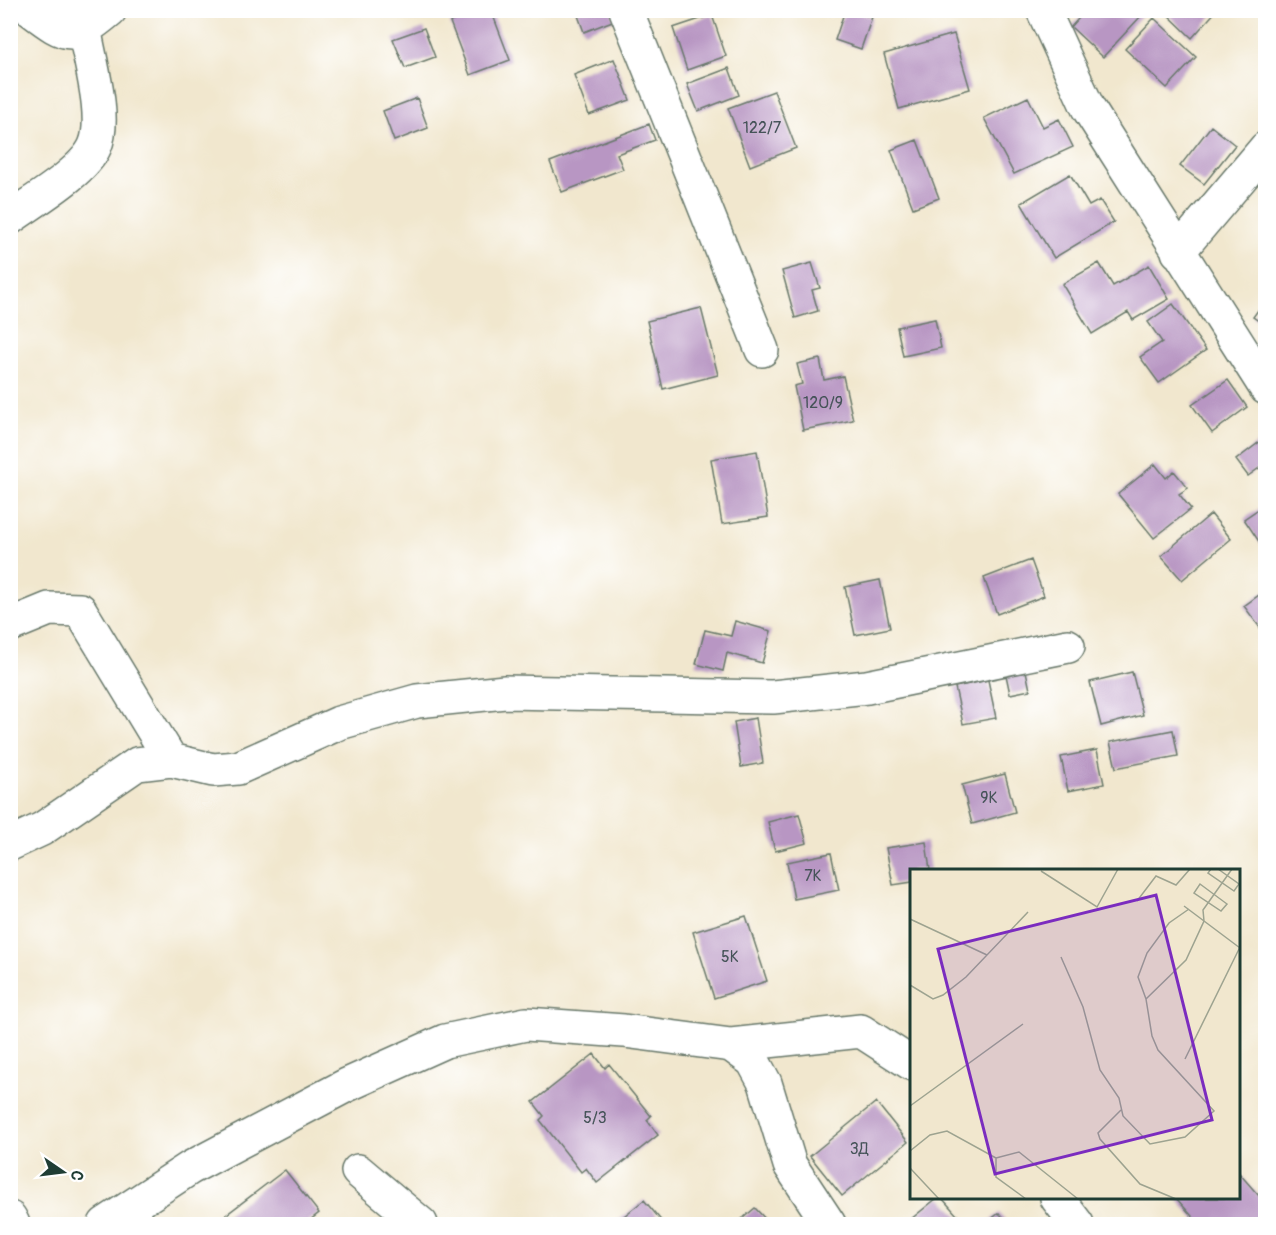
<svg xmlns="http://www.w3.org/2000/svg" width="1276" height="1235" font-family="Pangolin,sans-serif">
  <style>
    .building { fill: #b896c3 }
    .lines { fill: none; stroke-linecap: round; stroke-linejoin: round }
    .minor-casing { stroke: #68786a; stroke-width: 36 }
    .minor { stroke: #fff; stroke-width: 33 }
    .labels { text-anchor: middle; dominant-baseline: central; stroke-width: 6; stroke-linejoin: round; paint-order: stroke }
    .number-label { font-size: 16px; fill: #455358 }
    .inset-road { fill: none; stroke: #9da390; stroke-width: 1.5 }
    .view { fill: #7b2cbf; fill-opacity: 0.15; stroke: #7b2cbf; stroke-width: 3 }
    .inset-edge { fill: none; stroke: #1f3d34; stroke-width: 3 }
  </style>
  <rect width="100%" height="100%" fill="#fff"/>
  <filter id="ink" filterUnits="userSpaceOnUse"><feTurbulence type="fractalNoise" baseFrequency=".0167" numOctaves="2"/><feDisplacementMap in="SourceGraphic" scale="12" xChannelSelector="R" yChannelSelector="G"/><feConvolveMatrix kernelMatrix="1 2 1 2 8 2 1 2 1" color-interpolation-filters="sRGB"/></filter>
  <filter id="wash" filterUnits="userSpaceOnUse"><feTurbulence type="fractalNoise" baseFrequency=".008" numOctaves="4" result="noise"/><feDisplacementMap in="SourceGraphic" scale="24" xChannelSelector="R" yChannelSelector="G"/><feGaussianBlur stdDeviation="1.35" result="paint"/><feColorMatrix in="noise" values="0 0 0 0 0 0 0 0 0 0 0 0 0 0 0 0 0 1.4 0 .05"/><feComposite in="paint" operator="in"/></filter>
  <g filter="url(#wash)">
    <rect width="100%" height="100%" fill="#f1e7ce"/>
    <g id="blocks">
      <path class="building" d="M481 10H491L510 60 470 75 450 22Z
        M576 10H611L615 20 584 32Z
        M845 10 872 17 861 49 835 40Z
        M1086 10H1137L1142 15 1103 57 1071 27Z
        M1163 10H1217L1192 38Z
        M712 15 726 56 687 70 673 28Z
        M1154 18 1196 57 1167 88 1125 49Z
        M424 28 435 57 405 68 393 39Z
        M954 34 970 89 899 109 884 54Z
        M614 59 630 100 589 115 574 75Z
        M729 68 739 95 698 111 687 84Z
        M774 91 796 148 750 166 728 108Z
        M1028 97 1043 127 1059 119 1073 147 1014 174 984 118Z
        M417 98 428 128 394 141 383 111Z
        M649 124 655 140 617 154 623 169 562 192 550 162Z
        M1211 126 1235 145 1204 184 1180 166Z
        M917 140 939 198 913 208 891 150Z
        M1070 174 1089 206 1100 200 1114 222 1054 258 1021 203Z
        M812 263 820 288 812 290 818 311 795 318 782 271Z
        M1099 263 1113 286 1149 265 1169 299 1133 320 1128 312 1092 334 1062 284Z
        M1266 299V326L1253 317Z
        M1173 304 1206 350 1159 383 1140 357 1162 342 1148 322Z
        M701 308 718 375 663 389 647 321Z
        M935 319 941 348 903 356 897 327Z
        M820 359 824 380 843 376 853 420 803 430 794 386 802 384 797 364Z
        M1228 380 1247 407 1212 433 1192 405Z
        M1266 437V463L1248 476 1236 460Z
        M757 451 768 517 722 524 711 459Z
        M1155 464 1166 478 1174 471 1188 488 1179 494 1191 509 1154 538 1118 494Z
        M1266 504V552L1244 519Z
        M1211 514 1231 539 1182 580 1161 556Z
        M1031 560 1044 596 997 614 984 578Z
        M880 580 890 628 855 635 845 587Z
        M1266 590V636L1244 606Z
        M735 621 771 631 762 663 727 653 723 671 696 664 705 630 731 636Z
        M1026 671 1030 690 1010 694 1006 675Z
        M1132 672 1143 715 1101 726 1090 682Z
        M988 680 996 718 963 724 955 687Z
        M756 718 763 763 741 767 734 722Z
        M1173 730 1178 756 1116 768 1110 742Z
        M1097 750 1104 784 1068 791 1061 757Z
        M1005 774 1015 812 972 824 962 785Z
        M799 814 807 843 775 851 768 822Z
        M926 842 930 870H912V882L893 885 886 848Z
        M831 853 839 890 794 899 787 862Z
        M746 916 767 981 714 998 693 932Z
        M594 1054 605 1068 609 1064 651 1116 647 1120 658 1135 597 1183 586 1168 581 1172 540 1120 544 1116 533 1102Z
        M876 1102 908 1142 842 1196 810 1156Z
        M285 1170 319 1213 305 1224H214Z
        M1239 1173 1266 1204V1224H1199L1176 1198H1238Z
        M937 1198H942L965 1224H905Z
        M644 1200 664 1224H614Z
        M755 1208 770 1224H736Z
        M999 1213 1009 1224H985Z"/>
    </g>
  </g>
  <g filter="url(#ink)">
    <use href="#blocks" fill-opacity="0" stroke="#68786a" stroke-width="1.5"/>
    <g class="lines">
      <g class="minor-casing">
        <path id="minor" d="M31 10C69 39 74 40 110 10
          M626 10 762 350
          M1043 10 1088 108 1266 388
          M10 218C33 201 84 172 95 146 107 118 90 62 85 32
          M1178 252 1266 148
          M10 625 49 609 80 610 171 760
          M10 844 42 829 137 764 171 760 213 770 238 768 339 723 417 701 505 692 773 697 867 687 1068 646
          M731 1045 861 1031 912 1064
          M358 1171 421 1224
          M1057 1198 1077 1224
          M10 1218 13 1224
          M105 1224 190 1168 347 1085 445 1041 526 1024 624 1031 731 1045 753 1061 765 1083 790 1165 829 1224"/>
      </g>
      <use href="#minor" class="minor"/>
    </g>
  </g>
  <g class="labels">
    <g class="number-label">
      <text x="762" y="128">122/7</text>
      <text x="823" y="403">120/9</text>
      <text x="989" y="798">9К</text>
      <text x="813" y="876">7К</text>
      <text x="730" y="957">5К</text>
      <text x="595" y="1118">5/3</text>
      <text x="859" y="1149">3Д</text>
    </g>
  </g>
  <g transform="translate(910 869)">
    <rect width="330" height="330" fill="#f1e7ce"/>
    <path class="inset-road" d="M301 0 298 4 324 22 329 15 308 0M131 2 187 38 208 0M290 15 317 35 311 42 284 24ZM227 32 246 7 266 16 280 0M274 37 330 79M0 50 77 86M151 88 173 138 190 201 209 229 213 247 240 275 275 268 304 242 248 181 242 167 236 130 276 91 294 52 293 41 322 0M0 116 23 130 33 126 56 108 118 43M236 130 228 108 237 84 259 54 279 40M275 190 330 78M0 237 113 155M211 241 188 264 190 270 230 315 266 330M0 282 20 266 37 262 86 289V308L116 330M86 289 109 283 168 330M0 299 29 330"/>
    <path class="view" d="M246 26 302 251 85 305 28 80Z"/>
    <rect width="330" height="330" class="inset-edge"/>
  </g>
  <rect width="1276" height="1235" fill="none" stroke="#fff" stroke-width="36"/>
  <g transform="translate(63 1172) rotate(104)" stroke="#ffffff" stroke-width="4.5" paint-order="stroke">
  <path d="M0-4.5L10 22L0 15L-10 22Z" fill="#1f3d34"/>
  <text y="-9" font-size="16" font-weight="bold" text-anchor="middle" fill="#1f3d34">С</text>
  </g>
</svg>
